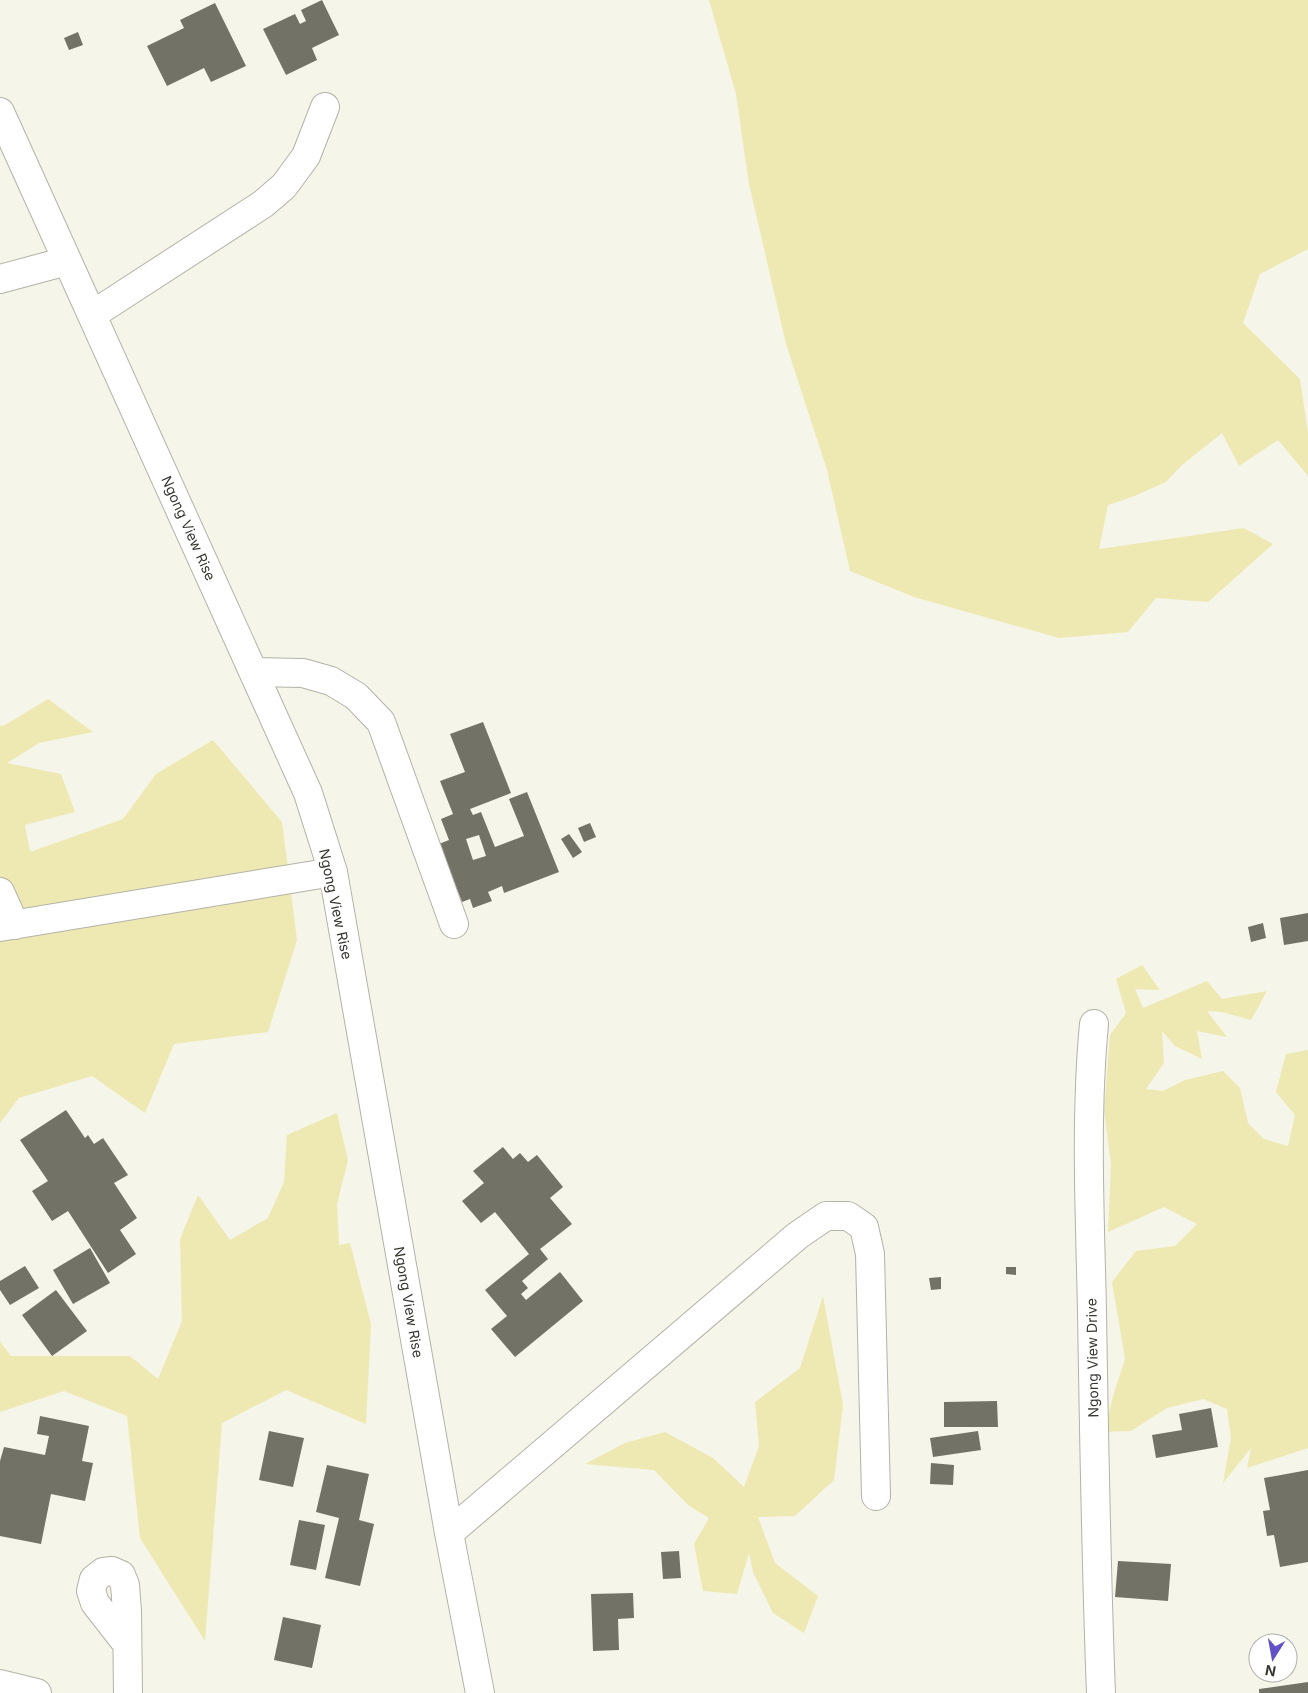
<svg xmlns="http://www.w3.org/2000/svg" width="1308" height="1693" font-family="Inter,sans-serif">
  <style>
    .green { fill: #eee9b2 }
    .building { fill: #737267; fill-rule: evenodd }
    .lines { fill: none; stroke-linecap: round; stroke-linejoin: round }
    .minor-casing { stroke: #b3b2a7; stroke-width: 30 }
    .minor { stroke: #fff; stroke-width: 28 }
    .labels { text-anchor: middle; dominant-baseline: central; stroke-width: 5; stroke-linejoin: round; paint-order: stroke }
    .street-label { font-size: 14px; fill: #373732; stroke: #fff }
  </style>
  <rect width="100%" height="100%" fill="#f5f5e9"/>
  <path class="green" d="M709 0H1308V249L1260 274 1243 323 1300 379 1308 433V476L1278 440 1239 466 1222 433 1182 465 1166 482 1132 497 1108 505 1099 549 1244 528 1273 544 1208 602 1156 598 1128 632 1059 638 914 597 850 571 827 470 786 344 749 184 736 94Z
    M48 699 93 732 39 743 7 763 61 774 75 812 25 825 30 852 123 819 156 774 213 740 282 822 297 940 268 1032 174 1044 145 1113 92 1076 19 1098 0 1123V726L5 725Z
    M1142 965 1160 990 1135 989 1143 1008 1207 981 1222 999 1267 991 1251 1020 1222 1012 1207 1011 1227 1037 1197 1031 1202 1059 1175 1046 1162 1031 1164 1063 1146 1089 1163 1091 1185 1080 1223 1071 1240 1088 1248 1123 1264 1139 1288 1146 1295 1115 1276 1092 1286 1054 1308 1050V1448L1247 1468 1251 1448 1223 1483 1231 1438 1227 1409 1203 1399 1167 1408 1131 1431 1104 1432 1114 1393 1125 1359 1112 1282 1136 1251 1175 1246 1197 1224 1164 1207 1108 1232 1111 1165 1104 1110 1110 1035 1126 1013 1116 979Z
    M337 1113 348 1160 337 1204 339 1245 350 1243 371 1324 366 1424 286 1390 222 1423 205 1641 140 1538 127 1416 64 1391 0 1412V1342L11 1356H130L158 1379 182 1321 180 1239 198 1195 230 1240 268 1218 284 1182 287 1135Z
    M823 1296 843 1405 834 1480 795 1516 758 1517 775 1563 818 1596 804 1633 773 1613 753 1572 749 1553 737 1594 703 1591 694 1544 709 1518 688 1505 654 1470 585 1464 625 1443 665 1432 713 1458 744 1487 759 1446 755 1402 800 1368Z"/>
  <path class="building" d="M322 0 339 35 312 48 317 60 286 75 263 29 295 14 300 24 306 21 301 10Z
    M215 3 246 66 211 82 204 68 167 86 147 46 184 28 180 20Z
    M78 32 83 45 69 50 64 38Z
    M483 722 511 793 470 809 473 815 481 812 495 847 524 836 509 799 527 792 559 872 504 893 502 886 488 892 492 901 473 908 470 899 462 902 439 844 449 840 441 819 453 814 440 781 465 772 450 734ZM479 835 486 856 473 860 466 839Z
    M590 823 596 837 584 842 578 828Z
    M569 834 582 852 573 858 561 839Z
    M1308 913V941L1284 945 1280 918Z
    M1263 923 1266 938 1251 942 1248 927Z
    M66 1110 85 1138 88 1135 94 1144 103 1138 128 1175 114 1183 137 1218 120 1230 136 1254 108 1273 68 1211 52 1221 32 1191 48 1181 20 1140Z
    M503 1147 513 1159 520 1153 528 1162 537 1155 563 1187 550 1198 572 1224 540 1249 548 1259 522 1281 528 1288 521 1294 526 1300 560 1272 583 1301 515 1357 491 1329 507 1316 485 1290 529 1254 495 1212 481 1223 462 1201 484 1183 473 1171Z
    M90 1248 110 1283 73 1304 53 1270Z
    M25 1266 39 1288 10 1305 0 1290V1281Z
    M1006 1267H1016V1275L1006 1274Z
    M941 1277V1289L931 1290 929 1278Z
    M56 1290 87 1331 52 1356 22 1315Z
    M997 1401 998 1427H944V1402Z
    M1211 1408 1218 1447 1156 1458 1152 1435 1182 1430 1179 1414Z
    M40 1416 89 1426 82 1461 93 1463 85 1501 51 1494 41 1544 0 1536V1461L4 1447 45 1455 49 1436 37 1434Z
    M269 1431 304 1438 293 1487 259 1480Z
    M978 1431 981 1450 933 1457 930 1438Z
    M931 1463 954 1465 953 1485 930 1484Z
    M327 1465 369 1474 359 1520 374 1524 360 1586 325 1578 339 1518 316 1512Z
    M1308 1470V1562L1280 1567 1274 1535 1267 1536 1263 1511 1270 1510 1264 1478Z
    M299 1520 325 1525 316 1570 290 1565Z
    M679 1551 681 1578 663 1579 661 1552Z
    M1118 1561 1171 1564 1168 1601 1115 1597Z
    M633 1593 634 1618 618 1619 619 1650 593 1651 591 1594Z
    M283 1617 321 1625 312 1668 274 1660Z
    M1308 1682V1693H1259V1689Z"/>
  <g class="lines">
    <g class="minor-casing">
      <path id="minor" d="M0 112 308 793 333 872 449 1533 480 1693
        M0 279 67 261
        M92 315 263 204 284 186 306 156 325 107
        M254 672 303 673 331 681 356 696 381 722 454 924
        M0 892 15 925
        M0 927 333 872
        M1094 1024C1085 1119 1090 1216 1092 1311 1094 1439 1096 1566 1101 1693
        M449 1533 797 1236 826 1216H848L864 1227 870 1254 876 1496
        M127 1644 95 1603 91 1591 94 1579 103 1572 112 1571 121 1575 125 1585 127 1611 128 1693
        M0 1684 37 1693"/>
    </g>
    <use href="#minor" class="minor"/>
  </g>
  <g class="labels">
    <g class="street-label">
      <text transform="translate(189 528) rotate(66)">Ngong View Rise</text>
      <text transform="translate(336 904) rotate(78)">Ngong View Rise</text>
      <text transform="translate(409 1302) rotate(80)">Ngong View Rise</text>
      <text transform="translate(1092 1358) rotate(-91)">Ngong View Drive</text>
    </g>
  </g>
  <g transform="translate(1273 1658) rotate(191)"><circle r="24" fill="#ffffff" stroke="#afafad"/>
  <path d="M0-4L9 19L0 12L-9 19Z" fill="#6250c9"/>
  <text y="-8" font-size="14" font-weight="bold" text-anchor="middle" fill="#373732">N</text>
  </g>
</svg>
